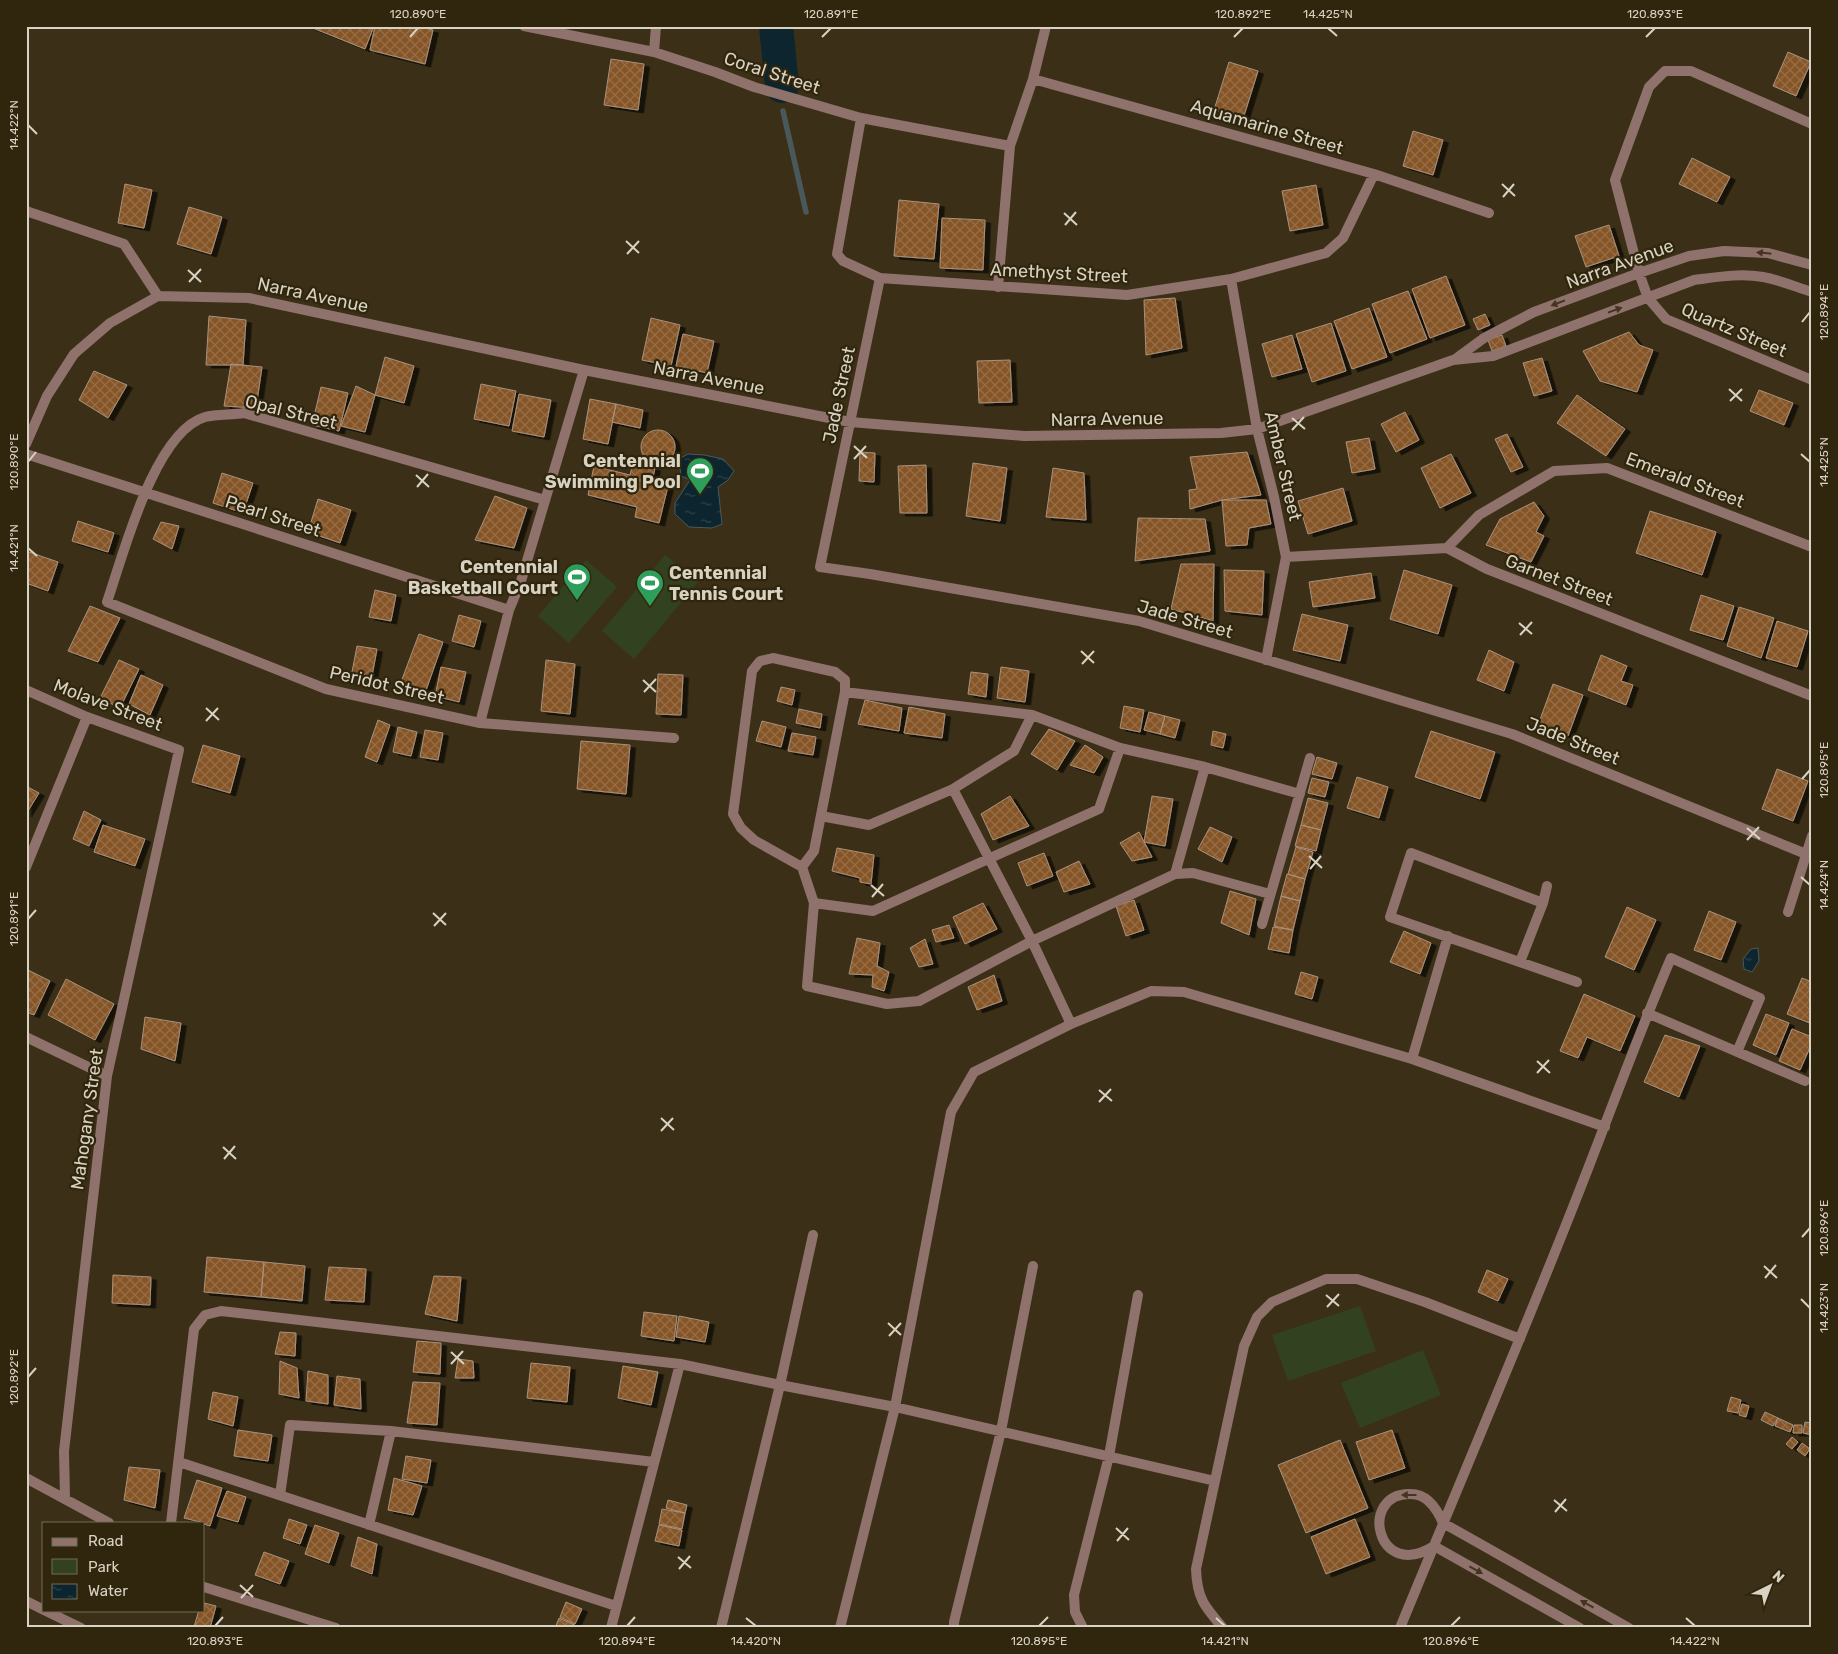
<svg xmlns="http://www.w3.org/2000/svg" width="1838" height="1654" font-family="Rubik,sans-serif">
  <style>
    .green { fill: #324220 }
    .water { fill: url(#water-ripples); stroke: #49595b }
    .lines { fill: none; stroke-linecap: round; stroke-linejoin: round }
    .stream { stroke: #49595b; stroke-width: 5.5 }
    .river { stroke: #0c252e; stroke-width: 34 }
    .building { fill: url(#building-cross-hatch); stroke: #aa917d; filter: url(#shadow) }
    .minor { stroke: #90726c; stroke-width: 10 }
    .oneway { fill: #433520 }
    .ticks { fill: none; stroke: #d8d2c3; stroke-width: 2 }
    .labels { text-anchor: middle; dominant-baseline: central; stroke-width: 4.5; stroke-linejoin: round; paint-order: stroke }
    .street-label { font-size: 18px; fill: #d8d2c3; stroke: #30260d }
    .poi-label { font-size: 18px; font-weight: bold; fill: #d8d2c3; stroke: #30260d; text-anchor: end }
    .neatline { fill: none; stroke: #d8d2c3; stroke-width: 2 }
    .ticks-label { font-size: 12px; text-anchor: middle; fill: #d8d2c3 }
  </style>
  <defs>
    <pattern id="water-ripples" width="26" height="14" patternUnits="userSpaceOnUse" patternTransform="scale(1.25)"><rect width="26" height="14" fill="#0c252e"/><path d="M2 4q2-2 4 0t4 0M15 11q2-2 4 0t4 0" fill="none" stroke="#2f444b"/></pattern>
    <pattern id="building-cross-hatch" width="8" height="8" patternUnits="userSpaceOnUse" patternTransform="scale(1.25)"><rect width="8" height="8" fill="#855528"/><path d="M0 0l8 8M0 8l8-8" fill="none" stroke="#966d46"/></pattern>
    <filter id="shadow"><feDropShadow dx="5.5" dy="3" stdDeviation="0" flood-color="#0009"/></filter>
  </defs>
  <rect width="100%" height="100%" fill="#3b3017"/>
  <path class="green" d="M665 555 698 582 634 659 602 631Z
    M586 560 617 587 569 643 538 616Z
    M1360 1306 1376 1351 1288 1381 1272 1335Z
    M1423 1350 1441 1395 1360 1428 1341 1383Z"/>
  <path class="water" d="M688 454 704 455 723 459 734 471 728 480 718 487 722 524 712 528 689 527 675 514V503L690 480 681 476 679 459Z
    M1758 948 1759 961 1752 972 1744 969 1743 959 1751 949Z"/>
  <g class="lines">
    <path class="stream" d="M783 111 806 212"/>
    <path class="river" d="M776 26 782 86"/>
  </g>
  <path class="building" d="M308 26H374L365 49Z
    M375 26H417L433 30 425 64 370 50Z
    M1788 52 1811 62 1796 96 1773 86Z
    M611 59 644 64 638 110 604 105Z
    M1229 62 1258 71 1243 119 1214 110Z
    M1413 131 1443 140 1433 175 1403 166Z
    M1692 158 1730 177 1717 202 1679 184Z
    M125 184 152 190 144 228 118 223Z
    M1316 185 1323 225 1290 231 1282 191Z
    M899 200 939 204 934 259 894 256Z
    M189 207 222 217 211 254 177 244Z
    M942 218 985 220 983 270 940 268Z
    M1609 225 1619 256 1586 267 1575 236Z
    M1446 276 1465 325 1430 338 1412 289Z
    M1408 291 1427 339 1390 353 1372 304Z
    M1175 298 1182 348 1146 355 1144 300Z
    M1369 308 1387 357 1352 369 1334 321Z
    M1485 314 1490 325 1478 330 1473 319Z
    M209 316 246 320 243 365H206Z
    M651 318 680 325 671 366 642 360Z
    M1331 323 1346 371 1312 382 1296 334Z
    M1629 332 1639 345 1653 350 1637 392 1600 381 1583 351Z
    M683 334 714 341 707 373 676 366Z
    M1292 335 1302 369 1272 377 1262 344Z
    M1502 335 1506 346 1492 351 1488 340Z
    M385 357 414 366 404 403 375 395Z
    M1542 358 1552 391 1534 396 1523 363Z
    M1010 360 1012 402 979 403 977 361Z
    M231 364 262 367 256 408 224 406Z
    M94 371 127 385 108 418 79 400Z
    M481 384 516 391 509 426 474 419Z
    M356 386 375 395 365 432 341 426Z
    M321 387 348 393 339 431 312 425Z
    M1759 390 1793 403 1784 425 1750 411Z
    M519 394 551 400 544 437 512 431Z
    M1577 395 1625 429 1606 456 1557 423Z
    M590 399 616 404 608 444 583 439Z
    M616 404 643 410 640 428 612 422Z
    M1405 412 1419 440 1396 452 1381 424Z
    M641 447a17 17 0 1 1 34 0a17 17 0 1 1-34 0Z
    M1507 434 1523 467 1511 472 1495 439Z
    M1369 438 1375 469 1352 473 1346 442Z
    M860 452 875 453 874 482 859 481Z
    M1247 452 1261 495 1222 500 1190 509 1189 490 1197 489 1190 457Z
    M1451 454 1471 493 1440 508 1421 468Z
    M633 463 655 468 652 482 668 486 659 523 635 517 637 507 588 495 594 466 630 475Z
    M973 463 1007 468 1000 521 966 516Z
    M926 465 927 513H900L898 466Z
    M1053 468 1084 473 1086 520 1046 517Z
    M222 473 253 483 243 513 213 503Z
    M1343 488 1352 521 1308 534 1298 501Z
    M495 496 527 508 514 548 475 540Z
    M318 499 351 510 340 543 308 532Z
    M1222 500H1266L1271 524 1249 528 1247 545 1226 546Z
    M1534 502 1544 516 1536 532 1544 536 1531 562 1486 545 1500 519Z
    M1650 511 1716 532 1702 575 1636 553Z
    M1138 518 1205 519 1210 551 1135 561Z
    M78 521 114 533 108 552 72 541Z
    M161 522 179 526 172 549 153 539Z
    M26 551 58 562 48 591 26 583Z
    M1181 564H1214L1213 621 1171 609Z
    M1224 570 1264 571 1262 615 1225 611Z
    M1404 570 1452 585 1438 634 1390 619Z
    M1371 573 1375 598 1313 607 1309 582Z
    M375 590 396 595 391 621 369 617Z
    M1701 595 1734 606 1723 640 1690 630Z
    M90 606 120 618 98 662 68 651Z
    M1739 607 1774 618 1761 658 1727 646Z
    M1302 614 1348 625 1340 661 1293 650Z
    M459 615 481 621 474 647 452 641Z
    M1777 621 1808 631 1797 667 1766 658Z
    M419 634 443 642 424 696 401 682Z
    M357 646 377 649 372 676 352 672Z
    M1489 650 1514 662 1504 691 1477 680Z
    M1601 655 1627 666 1621 681 1633 685 1626 705 1588 690Z
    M119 660 139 669 120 708 100 698Z
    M546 660 575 664 570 714 541 711Z
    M441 667 466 672 459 702 435 696Z
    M1001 667 1029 671 1025 702 997 698Z
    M971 672 988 674 986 697 968 694Z
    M658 674 683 675 681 715 656 714Z
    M141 675 163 685 150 715 129 704Z
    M1553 684 1583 695 1568 736 1538 725Z
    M781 687 795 690 792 705 777 701Z
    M865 700 902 708 899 731 858 724Z
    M1124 706 1144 710 1140 732 1120 728Z
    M909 707 945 714 942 738 904 733Z
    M799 709 822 714 820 728 796 723Z
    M1149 712 1165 716 1160 734 1144 730Z
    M1165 716 1180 720 1175 738 1160 734Z
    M378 720 390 725 377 762 365 757Z
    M762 721 786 727 781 747 756 741Z
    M398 727 417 732 411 756 393 752Z
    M1049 729 1075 741 1057 770 1031 754Z
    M425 730 443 733 438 760 420 757Z
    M1213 731 1226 734 1223 748 1211 745Z
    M1431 731 1495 752 1480 799 1415 777Z
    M792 733 816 737 813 755 788 751Z
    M581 741 630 745 626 794 577 789Z
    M203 745 240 756 230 793 192 782Z
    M1085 745 1103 757 1094 773 1070 765Z
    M1317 757 1337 763 1332 779 1312 774Z
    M1777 769 1808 781 1793 821 1762 809Z
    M1357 777 1388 787 1379 818 1347 808Z
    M1312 778 1329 782 1325 797 1308 793Z
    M26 786 39 793 26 814Z
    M1010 796 1029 826 993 840 981 814Z
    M1152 796 1173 799 1165 846 1144 842Z
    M1308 798 1328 803 1321 830 1301 825Z
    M84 811 101 820 89 846 73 839Z
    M103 825 145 839 135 866 94 852Z
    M1301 825 1321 830 1316 851 1295 846Z
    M1210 827 1232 837 1222 862 1198 849Z
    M1139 832 1152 857 1132 861 1120 843Z
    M1296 847 1313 852 1305 879 1288 874Z
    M837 848 874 855 871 884 860 882V878L832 871Z
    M1044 853 1053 876 1027 886 1018 863Z
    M1079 861 1090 884 1064 892 1056 872Z
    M1287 874 1305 879 1300 901 1281 896Z
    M1230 891 1256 899 1249 935 1221 923Z
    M1281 896 1300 901 1293 930 1274 926Z
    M1134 900 1144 930 1126 936 1116 906Z
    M983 903 997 929 965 944 953 917Z
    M1627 907 1656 920 1634 970 1605 957Z
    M1709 911 1736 922 1721 960 1694 950Z
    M949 925 954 938 936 942 932 930Z
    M1273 927 1293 930 1289 953 1268 949Z
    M1404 931 1431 943 1420 974 1390 962Z
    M857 938 880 943 877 966 889 972 884 991 872 987 873 975 849 974Z
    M925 939 933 964 919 967 910 948Z
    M26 969 50 981 34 1015 26 1012Z
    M1301 972 1318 977 1312 999 1295 994Z
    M994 975 1002 1001 977 1010 968 987Z
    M1802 978 1812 982V1024L1787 1014Z
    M66 979 114 1004 95 1040 48 1015Z
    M1584 994 1635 1016 1620 1051 1587 1037 1578 1058 1560 1051Z
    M1766 1014 1789 1023 1776 1055 1753 1045Z
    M145 1017 181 1023 175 1061 141 1049Z
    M1792 1029 1812 1037V1043L1800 1070 1779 1061Z
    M1665 1035 1700 1046 1679 1097 1644 1082Z
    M207 1257 264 1262 261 1297 204 1292Z
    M264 1262 305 1266 302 1301 261 1297Z
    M329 1267 366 1269 364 1302 325 1300Z
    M1487 1270 1508 1279 1498 1301 1478 1292Z
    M113 1275 151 1277 150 1305 112 1303Z
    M434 1276 461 1277 457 1321 425 1314Z
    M644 1312 677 1316 674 1341 641 1336Z
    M679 1316 709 1322 705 1342 676 1337Z
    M280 1332 296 1333 295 1356 275 1354Z
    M417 1341 441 1343 440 1374 413 1372Z
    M458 1359 473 1361 474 1378H455Z
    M280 1361 297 1368 299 1398 279 1394Z
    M531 1363 570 1367 567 1402 527 1398Z
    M623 1366 658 1372 651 1405 618 1398Z
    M308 1371 328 1375V1404L306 1401Z
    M337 1376 360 1379 361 1409 334 1405Z
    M413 1382 440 1383 437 1425 407 1423Z
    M213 1392 238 1397 233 1426 208 1419Z
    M1731 1397 1741 1400 1738 1413 1727 1411Z
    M1742 1404 1749 1406 1746 1417 1739 1415Z
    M1765 1412 1778 1418 1773 1426 1761 1420Z
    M1778 1418 1793 1425 1790 1432 1775 1426Z
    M1805 1422 1812 1423V1435L1803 1433Z
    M1794 1425H1802V1433H1793Z
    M238 1430 272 1435 268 1461 234 1456Z
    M1392 1430 1405 1468 1369 1480 1356 1442Z
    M1792 1437 1798 1442 1792 1449 1786 1444Z
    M1340 1440 1368 1508 1306 1533 1278 1465Z
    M1802 1443 1810 1449 1805 1456 1797 1450Z
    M406 1456 431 1460 427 1483 402 1479Z
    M129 1467 160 1470 155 1508 124 1500Z
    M394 1478 422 1486 413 1515 388 1510Z
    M197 1480 222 1488 210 1526 204 1524V1523L184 1518Z
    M227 1491 246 1497 238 1522 217 1516Z
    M668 1500 687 1505 685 1513 666 1508Z
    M662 1509 685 1513 682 1529 659 1524Z
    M289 1519 307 1525 300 1544 283 1538Z
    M1355 1519 1370 1557 1326 1574 1311 1537Z
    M315 1525 339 1533 329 1563 305 1554Z
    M659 1525 682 1530 679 1546 655 1541Z
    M358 1537 377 1544 372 1574 351 1566Z
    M264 1552 289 1561 280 1584 255 1575Z
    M566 1602 582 1609 575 1624 560 1617Z
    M204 1603 216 1606 210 1628 194 1627 199 1610H204Z
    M559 1618 581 1628H555Z"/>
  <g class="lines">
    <path class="minor" d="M524 26 654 52 715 72 754 87 861 118 1010 146
      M654 52 656 26
      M1033 79 1374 174 1489 213
      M861 118 837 254 843 261 880 278 1127 295 1231 279 1326 253 1343 238 1374 174
      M1812 124 1691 71H1665L1649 87 1615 180 1639 273 1648 298 1666 319 1812 380
      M26 211 124 244 158 296
      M880 278 820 567 870 574 1139 621 1512 734 1806 854
      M1231 279 1257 429 1274 497 1286 557 1266 660
      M998 287 1010 146 1033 79 1046 26
      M1454 360 1484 338 1534 312 1639 273 1689 256 1724 251 1768 253 1812 265
      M26 444 47 396 74 354 110 323 158 296 249 298 584 370 850 422 1024 436 1221 433 1257 429 1453 360 1493 356 1694 280C1717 277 1740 273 1763 277 1780 280 1796 287 1812 292
      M26 454 509 610
      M545 500 244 413C232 415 217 414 205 417 154 432 123 556 107 602L326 689 480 723 674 738
      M1447 548 1479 515 1554 471 1607 468 1812 547
      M1286 557 1447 548 1487 569 1812 696
      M773 658 835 672 845 680V692L814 851 802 867 754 840 741 828 733 814 752 671 760 661Z
      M26 690 87 717 179 750 107 1076 64 1451 65 1498
      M845 692 1032 715 1120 748 1205 767 1300 794
      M480 723 509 610 521 581 584 370
      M953 789 1032 941 1071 1024
      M821 816 869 825 953 789 1014 751 1032 715
      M26 867 87 717
      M802 867 814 903 807 986 887 1004 919 1001 1032 941 1175 874 1193 873 1270 894
      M1175 874 1205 767
      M814 903 873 911 1099 809 1120 748
      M1543 903 1411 853 1390 917 1577 982
      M1788 912 1812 836
      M1262 924 1310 758
      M1520 962 1543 903 1547 886
      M1647 1013 1805 1081
      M26 1037 107 1076
      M1412 1059 1448 936
      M179 1462 616 1606
      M26 1478 109 1523
      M280 1495 290 1425 391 1431 654 1462
      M171 1523 194 1329 205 1315 221 1311 680 1364 780 1385 895 1407 1215 1481
      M369 1525 391 1431
      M204 1587 336 1628
      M26 1601 44 1610
      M44 1610 81 1628
      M611 1628 680 1364
      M721 1628 780 1385 813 1235
      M840 1628 895 1407 951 1112 974 1072 1071 1024 1151 991 1184 992 1412 1059 1605 1127
      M954 1628V1622L1001 1431 1033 1266
      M1083 1628 1075 1612 1074 1595 1109 1456 1138 1295
      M1223 1628C1204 1606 1197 1598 1196 1569L1244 1346 1257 1317 1272 1302 1326 1279H1357L1425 1302 1520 1339
      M1400 1628C1457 1489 1516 1351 1571 1212 1605 1127 1635 1042 1671 958L1760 998 1737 1052
      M1580 1628 1434 1546C1376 1583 1358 1492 1411 1494 1428 1494 1437 1509 1443 1523L1629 1628"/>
  </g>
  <defs><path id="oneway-solid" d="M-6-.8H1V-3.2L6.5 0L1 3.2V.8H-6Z" transform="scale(1.25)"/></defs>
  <g class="oneway">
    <use href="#oneway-solid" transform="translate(1764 253) rotate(-174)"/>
    <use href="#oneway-solid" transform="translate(1558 303) rotate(159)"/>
    <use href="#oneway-solid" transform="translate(1615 310) rotate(-20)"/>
    <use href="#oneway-solid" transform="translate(1409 1495) rotate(-180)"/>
    <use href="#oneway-solid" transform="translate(1476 1570) rotate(29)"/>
    <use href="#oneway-solid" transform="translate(1587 1604) rotate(-151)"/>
  </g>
  <path class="ticks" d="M1328 28 1337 36M410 37 418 28M822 37 831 28M1234 37 1243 28M1646 37 1655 28M28 125 37 134M1502 184 1515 196M1503 197 1514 184M1064 213 1077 225M1065 225 1076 212M626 241 639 253M627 254 639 241M188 270 201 282M189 282 201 269M1802 322 1810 312M1729 389 1742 401M1730 401 1742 389M1292 418 1305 429M1292 430 1304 417M854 446 867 458M1801 454 1810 462M854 459 866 446M28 462 36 452M416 475 429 487M417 487 428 474M28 548 37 556M1519 623 1532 634M1520 635 1532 622M1081 651 1094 663M1082 664 1094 651M643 680 656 692M644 692 656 679M206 708 219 720M206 721 218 708M1802 779 1810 770M1747 828 1760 839M1747 840 1759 827M1309 856 1322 868M1310 869 1321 856M1801 877 1810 885M871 885 884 896M872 897 883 884M433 913 446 925M28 919 36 910M434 926 446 913M1537 1061 1550 1073M1537 1073 1549 1060M1099 1090 1112 1101M1099 1102 1111 1089M661 1118 674 1130M661 1131 673 1118M223 1147 236 1159M224 1159 235 1146M1802 1237 1810 1228M1764 1266 1777 1278M1765 1278 1776 1265M1326 1295 1339 1306M1801 1299 1810 1308M1327 1307 1339 1294M888 1323 901 1335M889 1336 901 1323M451 1352 464 1364M451 1364 463 1351M28 1377 36 1368M1554 1500 1567 1511M1555 1512 1566 1499M1116 1528 1129 1540M1117 1541 1128 1528M678 1557 691 1568M679 1569 690 1556M240 1585 253 1597M241 1598 253 1585M746 1618 756 1626M1216 1618 1225 1626M1686 1618 1695 1626M215 1626 223 1617M627 1626 635 1617M1039 1626 1048 1617M1451 1626 1460 1617"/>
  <defs>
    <g id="stadium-pin" transform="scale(1.4375)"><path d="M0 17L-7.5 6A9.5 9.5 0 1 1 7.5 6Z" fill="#2e9e5b" stroke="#30260d"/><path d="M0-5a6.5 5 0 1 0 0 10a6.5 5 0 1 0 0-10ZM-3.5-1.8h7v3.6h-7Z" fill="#fff"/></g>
  </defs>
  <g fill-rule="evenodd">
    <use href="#stadium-pin" x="700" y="471"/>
    <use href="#stadium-pin" x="577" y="577"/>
    <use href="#stadium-pin" x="650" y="583"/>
  </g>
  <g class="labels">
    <g class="street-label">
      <text transform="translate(772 73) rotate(18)">Coral Street</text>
      <text transform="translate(1267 127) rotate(16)">Aquamarine Street</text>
      <text transform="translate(1620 264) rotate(-20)">Narra Avenue</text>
      <text transform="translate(1059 273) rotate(3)">Amethyst Street</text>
      <text transform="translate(313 295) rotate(12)">Narra Avenue</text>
      <text transform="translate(1734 330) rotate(23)">Quartz Street</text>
      <text transform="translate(709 378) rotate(11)">Narra Avenue</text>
      <text transform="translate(839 395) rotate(-78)">Jade Street</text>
      <text transform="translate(291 412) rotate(14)">Opal Street</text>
      <text transform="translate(1107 419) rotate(-1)">Narra Avenue</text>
      <text transform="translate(1283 466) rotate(77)">Amber Street</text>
      <text transform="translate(1685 480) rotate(21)">Emerald Street</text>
      <text transform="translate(273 516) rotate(18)">Pearl Street</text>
      <text transform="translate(1559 580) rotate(21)">Garnet Street</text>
      <text transform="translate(1185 619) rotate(16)">Jade Street</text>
      <text transform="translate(387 685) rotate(13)">Peridot Street</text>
      <text transform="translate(108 705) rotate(21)">Molave Street</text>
      <text transform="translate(1573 741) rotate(22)">Jade Street</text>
      <text transform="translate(87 1119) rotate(-82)">Mahogany Street</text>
    </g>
    <g class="poi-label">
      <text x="681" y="461">Centennial<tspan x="681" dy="21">Swimming Pool</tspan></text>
      <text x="558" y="567">Centennial<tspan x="558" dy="21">Basketball Court</tspan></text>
      <text x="669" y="573" text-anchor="start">Centennial<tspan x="669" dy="21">Tennis Court</tspan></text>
    </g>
  </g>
  <rect width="1838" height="1654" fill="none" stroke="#30260d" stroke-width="55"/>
  <rect x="42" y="1522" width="162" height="90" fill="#30260d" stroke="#736b56"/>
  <rect x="52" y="1538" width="25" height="8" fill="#90726c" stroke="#736b56"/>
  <text x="88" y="1546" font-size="15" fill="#d8d2c3">Road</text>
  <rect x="52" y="1559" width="25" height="15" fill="#324220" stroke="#736b56"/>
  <text x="88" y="1572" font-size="15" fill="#d8d2c3">Park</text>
  <rect x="52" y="1584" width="25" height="15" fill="url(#water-ripples)" stroke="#736b56"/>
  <text x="88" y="1596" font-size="15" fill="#d8d2c3">Water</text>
  <g transform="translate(1770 1586) rotate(42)" stroke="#30260d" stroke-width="4" paint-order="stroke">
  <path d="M0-4L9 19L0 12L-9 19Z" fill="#d8d2c3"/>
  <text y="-8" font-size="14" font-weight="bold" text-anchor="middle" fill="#d8d2c3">N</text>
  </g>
  <rect x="28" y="28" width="1782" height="1598" class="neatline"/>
  <g class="ticks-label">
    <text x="418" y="18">120.890°E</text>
    <text x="831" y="18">120.891°E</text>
    <text x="1243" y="18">120.892°E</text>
    <text x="1328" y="18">14.425°N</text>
    <text x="1655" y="18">120.893°E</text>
    <text transform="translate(14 125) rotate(-90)" y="4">14.422°N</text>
    <text transform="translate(1824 312) rotate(-90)" y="4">120.894°E</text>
    <text transform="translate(14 462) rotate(-90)" y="4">120.890°E</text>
    <text transform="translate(1824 462) rotate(-90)" y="4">14.425°N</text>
    <text transform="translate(14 548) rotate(-90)" y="4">14.421°N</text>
    <text transform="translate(1824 770) rotate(-90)" y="4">120.895°E</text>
    <text transform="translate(1824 885) rotate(-90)" y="4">14.424°N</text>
    <text transform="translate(14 919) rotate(-90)" y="4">120.891°E</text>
    <text transform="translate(1824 1228) rotate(-90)" y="4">120.896°E</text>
    <text transform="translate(1824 1308) rotate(-90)" y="4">14.423°N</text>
    <text transform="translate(14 1377) rotate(-90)" y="4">120.892°E</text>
    <text x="215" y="1645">120.893°E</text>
    <text x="627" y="1645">120.894°E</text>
    <text x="756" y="1645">14.420°N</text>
    <text x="1039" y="1645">120.895°E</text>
    <text x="1225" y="1645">14.421°N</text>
    <text x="1451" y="1645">120.896°E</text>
    <text x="1695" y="1645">14.422°N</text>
  </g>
</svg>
